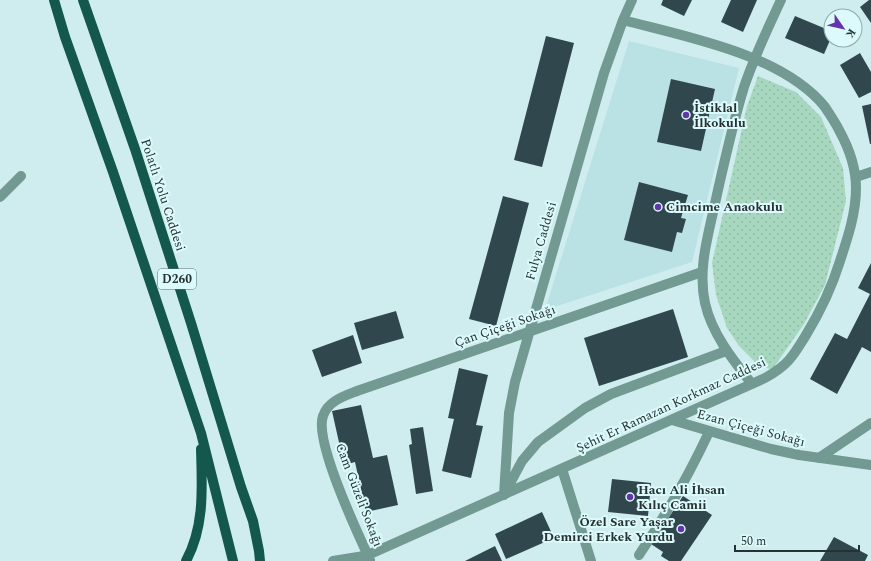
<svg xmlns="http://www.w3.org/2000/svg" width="871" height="561" font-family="Spectral,serif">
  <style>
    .built { fill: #bae2e4 }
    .park { fill: url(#park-dots) }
    .building { fill: #30474e }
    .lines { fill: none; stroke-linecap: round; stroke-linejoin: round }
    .minor { stroke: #729992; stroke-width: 10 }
    .major { stroke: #13574d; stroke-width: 10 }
    .poi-dot { fill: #6434ac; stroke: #dcfafc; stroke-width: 1.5 }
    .labels { text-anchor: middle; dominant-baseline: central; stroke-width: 4; stroke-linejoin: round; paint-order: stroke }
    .shield { fill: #dcfafc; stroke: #5d6e6f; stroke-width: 1 }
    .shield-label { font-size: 12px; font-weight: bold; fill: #263232 }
    .poi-label { font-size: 13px; font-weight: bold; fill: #263232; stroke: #dcfafc; text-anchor: start }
    .street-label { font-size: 13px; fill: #263232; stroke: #dcfafc }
  </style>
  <defs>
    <pattern id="park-dots" width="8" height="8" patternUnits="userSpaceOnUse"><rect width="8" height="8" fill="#a7d8bf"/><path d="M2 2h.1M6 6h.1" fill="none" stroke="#90baa5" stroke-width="1.8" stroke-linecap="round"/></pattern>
  </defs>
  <rect width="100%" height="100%" fill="#cfedee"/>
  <path class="built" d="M629 41 739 68 692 262 545 310Z"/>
  <path class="park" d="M758 76 796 92 821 117 843 168 846 201 825 285 804 324 772 370 756 363 739 346 727 328 716 295 712 263 747 106Z"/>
  <path class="building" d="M663 0H692L684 16 661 5Z
    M731 0H757L743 32 721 22Z
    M869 0H871V23L860 7Z
    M795 16 831 31V38L824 54 785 38Z
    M546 36 574 43 542 167 514 160Z
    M860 53 871 72V92L859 98 840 65Z
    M671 79 715 89 701 151 657 142Z
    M871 104V144H870L862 106Z
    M639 182 688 195 681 218 686 219 682 233 677 232 672 252 624 240Z
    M503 196 529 203 496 326 469 319Z
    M871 263V352L862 347 837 394 810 379 835 333 847 339 870 294 858 288Z
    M673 309 688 357 599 386 584 338Z
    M396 311 404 338 362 350 354 323Z
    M353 335 362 363 322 377 312 350Z
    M459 368 488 375 476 425 483 426 471 478 442 471 454 419 448 418Z
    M361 405 373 458 387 455 398 505 366 512 355 462 344 465 332 411Z
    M423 427 433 491 416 494 409 445 412 444 410 429Z
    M612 479 651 483 648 516 608 512Z
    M683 496 712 515 681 561H669L661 556 663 552 651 544Z
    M542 512 554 538 506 559 495 534Z
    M834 537 868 555 865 561H820Z
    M495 546 502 561H465Z"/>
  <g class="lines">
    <path class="minor" d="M856 177 871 172
      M0 197 21 176
      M752 384C733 360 712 334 705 303 698 271 707 239 714 208 723 167 732 126 744 87 754 57 768 28 781 0
      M672 420 771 449 799 455 871 465
      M819 458 871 423
      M562 469 591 561
      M506 491 522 461 538 442 585 408 611 394 726 351
      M504 495 509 413 515 382 604 73 623 20 632 0
      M639 555C666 515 689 475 709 432
      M370 560C358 534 314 441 323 416 328 401 344 396 357 391L702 272
      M333 561 364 556
      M358 561 368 555 765 378C774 373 782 368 789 360 796 352 801 343 806 335 820 312 832 287 840 261 848 237 856 213 856 188 856 167 849 148 839 130 835 122 830 115 825 107 782 54 686 37 623 20"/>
    <path class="major" d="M54 0 65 37 113 172 201 433 233 561
      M83 0 135 149 191 323 241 487 253 521 259 551 260 561
      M186 561C205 526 202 487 201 449"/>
  </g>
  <g class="poi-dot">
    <circle cx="686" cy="115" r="4"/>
    <circle cx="658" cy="207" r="4"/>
    <circle cx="630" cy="497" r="4"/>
    <circle cx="681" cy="529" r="4"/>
  </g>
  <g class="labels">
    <rect class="shield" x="158" y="269" width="38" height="20" rx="3"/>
    <g class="shield-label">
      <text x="177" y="279">D260</text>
    </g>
    <g class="poi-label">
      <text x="694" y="108">İstiklal<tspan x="694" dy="15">İlkokulu</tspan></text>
      <text x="666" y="207">Cimcime Anaokulu</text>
      <text x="638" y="490">Hacı Ali İhsan<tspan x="638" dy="15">Kılıç Camii</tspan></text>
      <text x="673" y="522" text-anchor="end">Özel Sare Yaşar<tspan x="673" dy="15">Demirci Erkek Yurdu</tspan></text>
    </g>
    <g class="street-label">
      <text transform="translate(163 195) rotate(72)">Polatlı Yolu Caddesi</text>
      <text transform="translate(541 241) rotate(-74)">Fulya Caddesi</text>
      <text transform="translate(505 326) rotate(-19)">Çan Çiçeği Sokağı</text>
      <text transform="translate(671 405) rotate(-25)">Şehit Er Ramazan Korkmaz Caddesi</text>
      <text transform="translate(751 428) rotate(15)">Ezan Çiçeği Sokağı</text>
      <text transform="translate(359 495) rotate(69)">Cam Güzeli Sokağı</text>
    </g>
  </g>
  <g transform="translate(843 28) rotate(124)"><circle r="19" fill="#dcfafc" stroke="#93aaab"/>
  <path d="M0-3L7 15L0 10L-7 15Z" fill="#6434ac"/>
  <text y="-6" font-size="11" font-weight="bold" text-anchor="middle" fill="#263232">K</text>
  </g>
  <path d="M735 545v6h124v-6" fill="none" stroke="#263232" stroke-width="2"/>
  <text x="741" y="545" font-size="12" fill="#263232" stroke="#dcfafc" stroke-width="3" paint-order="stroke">50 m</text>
</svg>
